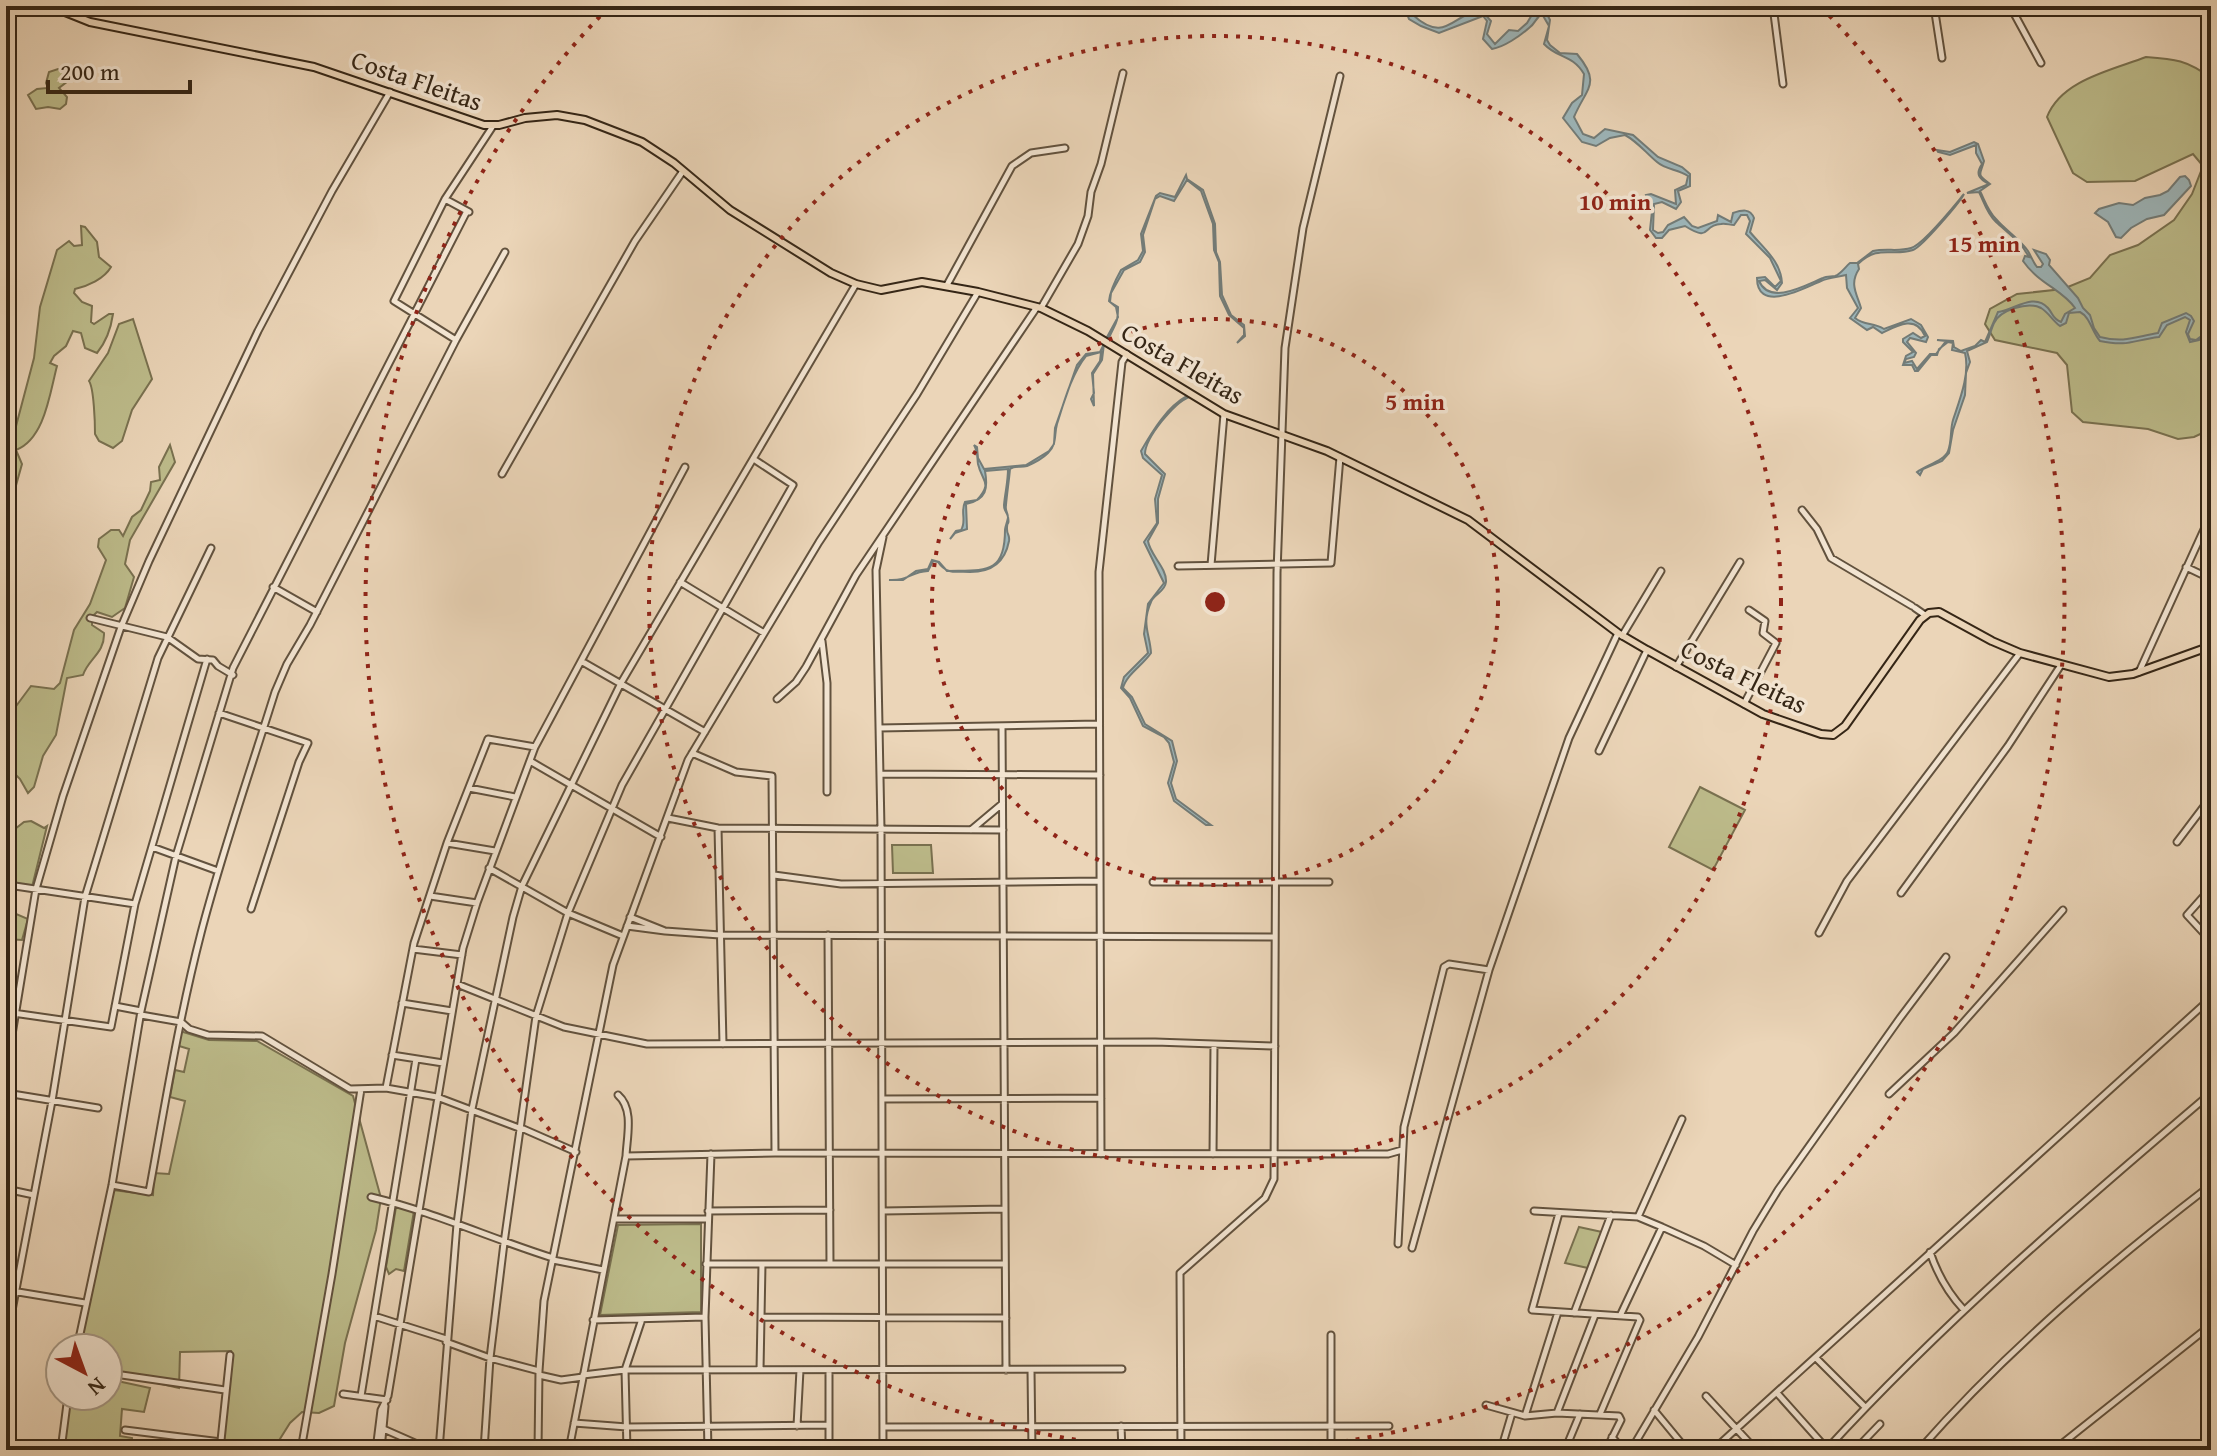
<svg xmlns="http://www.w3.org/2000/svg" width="2217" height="1456" font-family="'Gentium Book Plus',serif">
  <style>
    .green { fill: #bdbc8b; stroke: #797150; stroke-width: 2 }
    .water { fill: #9db6ba; stroke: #737c78; stroke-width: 2 }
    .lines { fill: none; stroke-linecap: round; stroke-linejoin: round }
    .minor-casing { stroke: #62523e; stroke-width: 9 }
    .major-casing { stroke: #352616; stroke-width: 10 }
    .minor { stroke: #f2e4d1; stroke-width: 5 }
    .major { stroke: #ebd5b8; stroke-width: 6 }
    .ring { fill: none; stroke: #8f2418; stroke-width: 4; stroke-dasharray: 4 8 }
    .labels { text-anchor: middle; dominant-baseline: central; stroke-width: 7; stroke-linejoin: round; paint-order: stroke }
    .street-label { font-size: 26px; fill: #352616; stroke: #f2e4d1 }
    .centre { fill: #8f2418; stroke: #f2e4d1; stroke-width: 4 }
    .ring-label { font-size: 24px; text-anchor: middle; font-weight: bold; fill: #8f2418; stroke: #f2e4d1; stroke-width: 7; stroke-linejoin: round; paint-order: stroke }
  </style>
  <rect width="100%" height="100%" fill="#ebd5b8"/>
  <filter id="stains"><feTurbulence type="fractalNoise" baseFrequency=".0025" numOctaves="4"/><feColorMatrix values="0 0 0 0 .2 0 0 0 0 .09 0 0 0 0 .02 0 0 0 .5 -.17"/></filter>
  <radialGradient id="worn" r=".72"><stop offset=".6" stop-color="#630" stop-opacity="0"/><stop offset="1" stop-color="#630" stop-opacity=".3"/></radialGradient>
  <path class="green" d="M2146 57C2175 59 2187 60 2211 78V429L2194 437 2178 439 2148 429 2083 422 2072 412 2067 365 2057 353 1995 340 1985 324 1990 309 2017 294 2063 289 2090 278 2110 255 2138 245 2174 220 2192 194 2203 166 2193 154 2135 181 2087 182 2073 173 2047 117C2061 80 2112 70 2146 57Z
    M58 69 66 71 68 81 59 88 67 97 66 104 60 109 48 107 36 109 28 95 37 89 48 88 46 83 49 72Z
    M81 226 85 227 97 242 99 257 111 267C104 279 88 286 75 289L74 293 82 302 92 306 91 322 94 324 109 314H113C111 328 106 342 97 353L85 348 81 333 73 331 66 346 54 356 50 363 57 366C50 392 45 439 16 450L22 464 13 496 6 509V464L34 358 40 307 57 250 69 241 74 246 82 245Z
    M133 319 152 379 132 410 122 441 113 448 99 441 95 434C95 424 94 388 89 381L108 353 119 324Z
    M170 445 175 462 130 540 125 564 134 577 125 608 112 617 97 612 92 617V625L104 633C105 653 88 659 83 675L67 678 56 735 43 756 34 787 28 793 20 779 6 765 8 717 31 686 54 689 60 683 74 630 90 604 106 560 98 547 99 539 111 530H119L123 536 132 517 141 510 150 491 151 482 160 480 159 467Z
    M1700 787 1745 810 1713 870 1669 847Z
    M31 821 44 828 47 826 32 887H17L9 911 28 919 22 940 6 939V836L24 822Z
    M892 845H931L933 873H893Z
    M180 1031 209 1040 257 1041 353 1096 381 1198 376 1230 345 1343 334 1406 319 1413 302 1412 290 1423 273 1450H221L231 1351 180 1352 179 1388 118 1374 108 1367V1348H88L81 1338 113 1190 153 1195 154 1173 169 1174 185 1101 170 1097 175 1070 184 1072 189 1049 179 1046Z
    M396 1207 414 1211 404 1271 396 1269 389 1274 386 1267Z
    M701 1224V1312L600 1315 618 1225Z
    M1579 1227 1602 1232 1588 1268 1565 1263Z
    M108 1379 150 1388 144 1412 122 1409 120 1436 132 1438 131 1450H63L70 1396H108Z"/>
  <path class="water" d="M1409 6H1415L1413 15C1448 47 1455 8 1483 12L1491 21 1487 34 1495 44 1509 30 1518 31 1527 23 1536 8 1543 6 1550 20 1547 40 1550 45 1560 53 1577 54C1602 84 1586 88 1574 117L1583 134 1594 138 1605 129 1633 135 1658 157 1682 167 1690 174V186L1678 191 1681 202 1676 209 1662 202 1654 204 1653 230 1658 233 1663 232 1668 225 1684 217 1692 226 1698 228 1717 221 1718 215 1731 222 1733 213C1742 210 1750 208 1754 218L1750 232C1763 248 1781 261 1782 283L1777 290 1765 280 1759 281C1770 306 1806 285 1823 278 1827 276 1831 277 1835 276 1841 274 1846 266 1850 263H1857L1873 251C1886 248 1899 252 1911 248 1924 244 1954 206 1964 194 1960 202 1922 247 1913 250 1891 257 1879 244 1858 264L1859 269C1849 284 1857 294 1861 308L1855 318C1865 326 1873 322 1884 329L1911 319 1921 325 1928 337 1926 342 1910 338 1907 342 1916 353 1914 357 1906 359 1904 363 1912 361 1917 369 1930 354H1936L1946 341 1937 340 1953 341 1954 347 1961 351 1975 346 1981 340 1985 342 1998 312C2014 310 2034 292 2048 308 2054 315 2052 318 2061 322L2065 314 2075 308C2063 290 2039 284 2023 261L2025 256 2029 257C2021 242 2008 233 1996 222 1987 214 1984 202 1979 192L1967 193 1989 184C1979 179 1975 174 1982 164L1976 153V145L1950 155 1938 152 1937 150 1950 152 1974 142 1978 144 1984 161C1980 176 1976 173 1990 184L1980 191C1985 201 1988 211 1996 219 2005 230 2019 238 2028 251 2031 256 2033 262 2037 267H2041L2043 264 2034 250 2046 254 2050 260 2049 265 2078 298 2083 308 2090 315 2094 328 2100 337C2124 343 2135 337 2158 333L2162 323 2186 313 2191 316 2194 321 2188 334 2190 339 2196 340 2211 329V332L2199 340 2190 342 2186 332 2190 320 2185 317 2167 325 2159 337C2133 340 2129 347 2100 341 2092 332 2090 317 2080 312L2069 313 2066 323 2060 326C2053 321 2049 313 2041 308 2028 301 2000 310 1994 323 1991 329 1990 336 1987 342L1967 351 1970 362 1966 373 1965 395 1953 430 1949 453 1942 461 1923 469 1920 475 1917 472C1926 465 1944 461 1948 451 1952 441 1950 430 1953 420 1960 399 1970 374 1965 353L1952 350 1953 343 1948 342 1939 349 1937 355H1931L1918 371H1915L1912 365H1903L1906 356 1913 352 1903 342V339L1913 333 1921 338 1925 336C1916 315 1898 325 1882 333L1873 327 1867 330 1850 318 1858 308 1847 288 1846 275C1838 277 1828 278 1821 281 1805 288 1757 314 1757 278L1765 277 1775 287 1781 281 1770 258 1746 234 1750 221 1747 215H1741L1734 225C1730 225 1725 223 1721 224 1701 225 1712 243 1685 226L1669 230 1662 238H1656L1650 230 1652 211 1646 195 1651 194 1676 204 1675 190 1686 185 1688 176C1678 169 1666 170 1657 162 1646 153 1638 142 1625 135L1610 138 1596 146 1582 142 1563 118 1572 103 1582 95 1584 74C1572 54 1558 59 1544 44L1549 26 1542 14C1536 17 1536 23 1529 28 1520 36 1504 47 1492 49L1483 39 1487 21 1483 16 1439 33 1421 26 1409 19 1407 14Z
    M1186 175 1187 179 1203 190 1215 224 1216 252 1220 262 1222 295 1231 315 1244 325 1245 336 1237 343 1244 335V328L1229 315 1220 296 1219 262 1214 250 1213 224 1201 191 1187 180 1174 201 1160 196 1155 199 1143 235 1145 252 1140 262 1124 270 1111 293 1110 302 1118 307C1118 325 1115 323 1109 338L1107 337 1118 317 1116 307 1109 301C1110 291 1116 279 1121 270L1138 260 1143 251 1141 234 1156 196 1160 193 1175 197Z
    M2185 176 2189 180 2191 186 2164 215 2147 219 2131 228 2121 238 2116 237 2108 222 2095 213 2099 209 2119 203 2133 205 2145 198 2160 195 2168 191 2180 177Z
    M1104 344 1102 360 1093 374 1094 406 1091 399 1094 393 1092 373 1100 361 1101 352 1086 356C1072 373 1064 402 1057 424 1054 435 1057 445 1048 453 1043 458 1034 463 1027 466 1020 468 1016 465 1010 469 1009 481 1007 493 1006 505 1005 511 1007 510 1008 517 1010 528 1007 518 1007 529 1007 536 1010 534 1009 541 1005 562 991 572 970 572 955 571 947 575 938 562L933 561 928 571C910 572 909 581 889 580H903L916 571 928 569 932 560 939 562 947 571C985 570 1005 575 1005 530 1005 527 1008 520 1008 517 1007 511 1004 512 1004 505 1005 493 1008 482 1008 469L985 471C988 488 987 500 966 504L967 529 955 533 950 539 956 531 961 530C967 521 960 512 965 502L977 500C993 482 982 482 978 464 977 457 978 452 974 445L977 447 978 458 984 469 1026 465 1049 451 1054 444 1055 428 1077 365 1086 354 1100 352Z
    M1187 396 1189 397C1174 403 1145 438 1145 454L1165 474 1158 499V523L1148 541C1150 555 1167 568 1166 582 1165 592 1154 594 1151 602 1141 624 1150 634 1151 653 1143 665 1126 675 1123 688L1132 697 1145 724 1172 741 1177 761 1171 783 1176 799 1211 825H1206L1174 801 1168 783 1174 762 1169 743 1164 737 1143 726 1130 698 1121 688 1124 677 1148 653 1144 634 1148 604 1164 583 1144 542 1157 523 1155 499 1162 475 1143 458 1141 451C1153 430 1167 407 1187 396Z"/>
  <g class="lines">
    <g class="minor-casing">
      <path id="minor" d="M1773 6 1783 84
        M1934 6 1942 58
        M2010 6 2041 63
        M445 199 469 212
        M947 285 1012 166 1031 153 1065 148
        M1041 308 1078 244 1088 216 1091 192 1101 164 1123 73
        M456 340 394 301 445 199 493 126
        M502 474 635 241 683 171
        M1802 510 1817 529 1831 558 1912 606
        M883 537 876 570 881 829 883 1450
        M1211 565 1224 414
        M1178 566 1331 563 1340 457
        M2186 567 2211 579
        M680 582 764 633
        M273 587 317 612
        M1915 608 1925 615
        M90 618 167 637 198 659 213 660 218 666 233 675
        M1622 636 1661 571
        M822 641 827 683V792
        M581 661 705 732
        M1676 667 1740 562
        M2139 672 2211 514
        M777 699 796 682 806 667 856 575 1037 307
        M1744 704 1776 643 1763 633 1765 621 1749 610
        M219 713 308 743 299 762 251 909
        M1002 726 1006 1370
        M879 728 1099 724
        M1599 751 1647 650
        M692 753 736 772 772 776 775 1153
        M530 761 661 837
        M881 774 1100 775
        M469 788 515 797
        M668 818 718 828 1003 830
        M718 828 723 1044
        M971 830 1002 804
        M2177 842 2211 797
        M447 843 495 851
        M152 847 218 871
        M489 868 568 913 623 936
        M774 875 841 884 1100 881
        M1153 882H1329
        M15 886 135 904
        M2211 888 2187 915 2211 941
        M1901 893 2008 746 2061 665
        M430 896 477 903
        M627 926 665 931 630 917
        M665 931 720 935 1275 937
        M1819 933 1847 881 2020 653
        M828 935 830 1264
        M413 949 462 955
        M457 984 564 1027 647 1044 1155 1042 1275 1046
        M402 1003 452 1011
        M115 1006 141 1011
        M6 1012 111 1027 135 904 207 659
        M141 1015 181 1022 189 1029 208 1035 262 1036 350 1089 386 1088 437 1097 519 1128
        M392 1055 443 1063
        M6 1071 36 889 63 796 121 627 149 561 258 331 332 191 390 92
        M386 1088 414 943 447 843 488 739 535 747
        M6 1093 98 1108
        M1889 1094 1954 1033 2063 910
        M882 1099 1101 1098
        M519 1127 576 1152
        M1101 1154 1099 572 1122 362 1127 354
        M1213 1154 1214 1045
        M626 1156 775 1153 1388 1154 1402 1150
        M112 1185 149 1192C165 1105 179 1018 201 933 222 852 250 772 275 692L287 664 310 625 456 340 505 252
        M6 1189 34 1195
        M371 1197C434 1212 492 1239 553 1258
        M708 1211 830 1210
        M883 1211 1005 1209
        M1534 1211 1638 1217
        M1559 1213 1532 1310 1638 1317 1640 1320 1600 1414
        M614 1219H707
        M1662 1227 1704 1246 1736 1265
        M1398 1244 1404 1127 1444 967 1449 964 1489 970
        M1412 1248 1489 970 1569 738 1618 633
        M1930 1252C1937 1273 1948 1293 1964 1310
        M553 1260 603 1270
        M706 1264H1005
        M6 1290 85 1303
        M1574 1313 1611 1215
        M374 1316 446 1339
        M1620 1316 1662 1227 1638 1217 1682 1119
        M761 1317 1006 1318
        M593 1320 705 1317
        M6 1342 52 1101 85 897 158 658 211 548
        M446 1342 490 1358 539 1371
        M77 1348 112 1185 141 1011 176 856 233 668 467 211
        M1816 1358 1865 1407
        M760 1370 762 1264
        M1031 1370 1032 1450
        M108 1373 225 1390
        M539 1375 561 1380 583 1377
        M583 1375 625 1370 1122 1369
        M1777 1393 1827 1449
        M343 1394 387 1400
        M361 1396 416 1059
        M1706 1396 1756 1450
        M1486 1405 1525 1416 1557 1413 1619 1416 1621 1420 1606 1450
        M1654 1410 1687 1450
        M1557 1413 1595 1315
        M1525 1416 1558 1312
        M574 1423 627 1427 829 1425
        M797 1426 800 1370
        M1121 1426 1122 1450
        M379 1427 431 1450
        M883 1427 1389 1426
        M125 1430 221 1442
        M1612 1437 1623 1450
        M61 1450 68 1396
        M220 1450 230 1355
        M301 1450 332 1274 361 1089
        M376 1450 381 1410 388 1396 463 948 477 903 535 747 685 467
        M381 1450 385 1406
        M439 1450 457 1224 472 1109 513 917 522 886 621 683 856 284
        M484 1450 490 1358 504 1243 536 1016 568 913 622 785 793 485 755 460
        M538 1450 539 1371 544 1301 613 965 688 760 819 542 917 394 978 292
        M569 1450 626 1156C627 1136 634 1109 618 1095
        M627 1450 625 1370 642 1319
        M708 1450 705 1317 711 1154
        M829 1450V1370
        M1181 1450 1180 1273 1265 1198 1274 1179 1277 573 1285 348 1303 228 1340 76
        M1331 1450V1335
        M1501 1450 1512 1413
        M1565 1450 1580 1414
        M1631 1450 1698 1337 1753 1231 1778 1190 1900 1018 1946 957
        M1713 1450 2211 998
        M1826 1450C1944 1321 2077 1207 2211 1093
        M1855 1450 1880 1424
        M1919 1450C2006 1351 2107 1265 2211 1185
        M2054 1450 2211 1325"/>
    </g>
    <g class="major-casing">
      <path id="major" d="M50 6 90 22 314 67 484 125H499L525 118 557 115 585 120 642 142 674 163 730 210 831 273 856 284 881 290 922 282 978 292 1041 308 1088 331 1224 414 1327 451 1468 520 1618 633 1647 650 1763 714 1821 734 1833 735 1845 726 1920 620 1929 613 1939 612 1992 641 2020 653 2109 677 2133 674 2211 646"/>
    </g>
    <use href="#minor" class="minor"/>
    <use href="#major" class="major"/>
  </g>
  <g class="ring">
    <circle cx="1215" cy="602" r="283"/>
    <circle cx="1215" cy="602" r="566"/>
    <path d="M1171 1450A849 849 0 0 1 609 7M1821 7A849 849 0 0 1 1259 1450"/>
  </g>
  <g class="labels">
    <g class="street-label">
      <text transform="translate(417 80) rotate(19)">Costa Fleitas</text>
      <text transform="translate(1183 363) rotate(30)">Costa Fleitas</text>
      <text transform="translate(1744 676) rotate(26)">Costa Fleitas</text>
    </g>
  </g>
  <circle cx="1215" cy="602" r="12" class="centre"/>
  <g class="ring-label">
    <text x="1615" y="210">10 min</text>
    <text x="1984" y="252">15 min</text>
    <text x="1415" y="410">5 min</text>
  </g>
  <rect width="2217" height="1456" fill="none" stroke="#ebd5b8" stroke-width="32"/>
  <rect x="8" y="8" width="2201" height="1440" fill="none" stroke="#352616" stroke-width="4"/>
  <rect x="16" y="16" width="2185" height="1424" fill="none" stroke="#352616" stroke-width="2"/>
  <g transform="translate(84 1372) rotate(139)"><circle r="38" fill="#f2e4d1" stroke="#a69886" stroke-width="2"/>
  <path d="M0-6L14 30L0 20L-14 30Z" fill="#8f2418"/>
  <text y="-12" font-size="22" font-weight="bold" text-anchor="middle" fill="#352616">N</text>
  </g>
  <path d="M48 80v12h142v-12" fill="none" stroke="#352616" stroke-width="4"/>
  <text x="60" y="80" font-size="24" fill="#352616" stroke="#f2e4d1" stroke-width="6" paint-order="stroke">200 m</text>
  <rect width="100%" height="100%" filter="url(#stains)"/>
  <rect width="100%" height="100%" fill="url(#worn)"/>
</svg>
